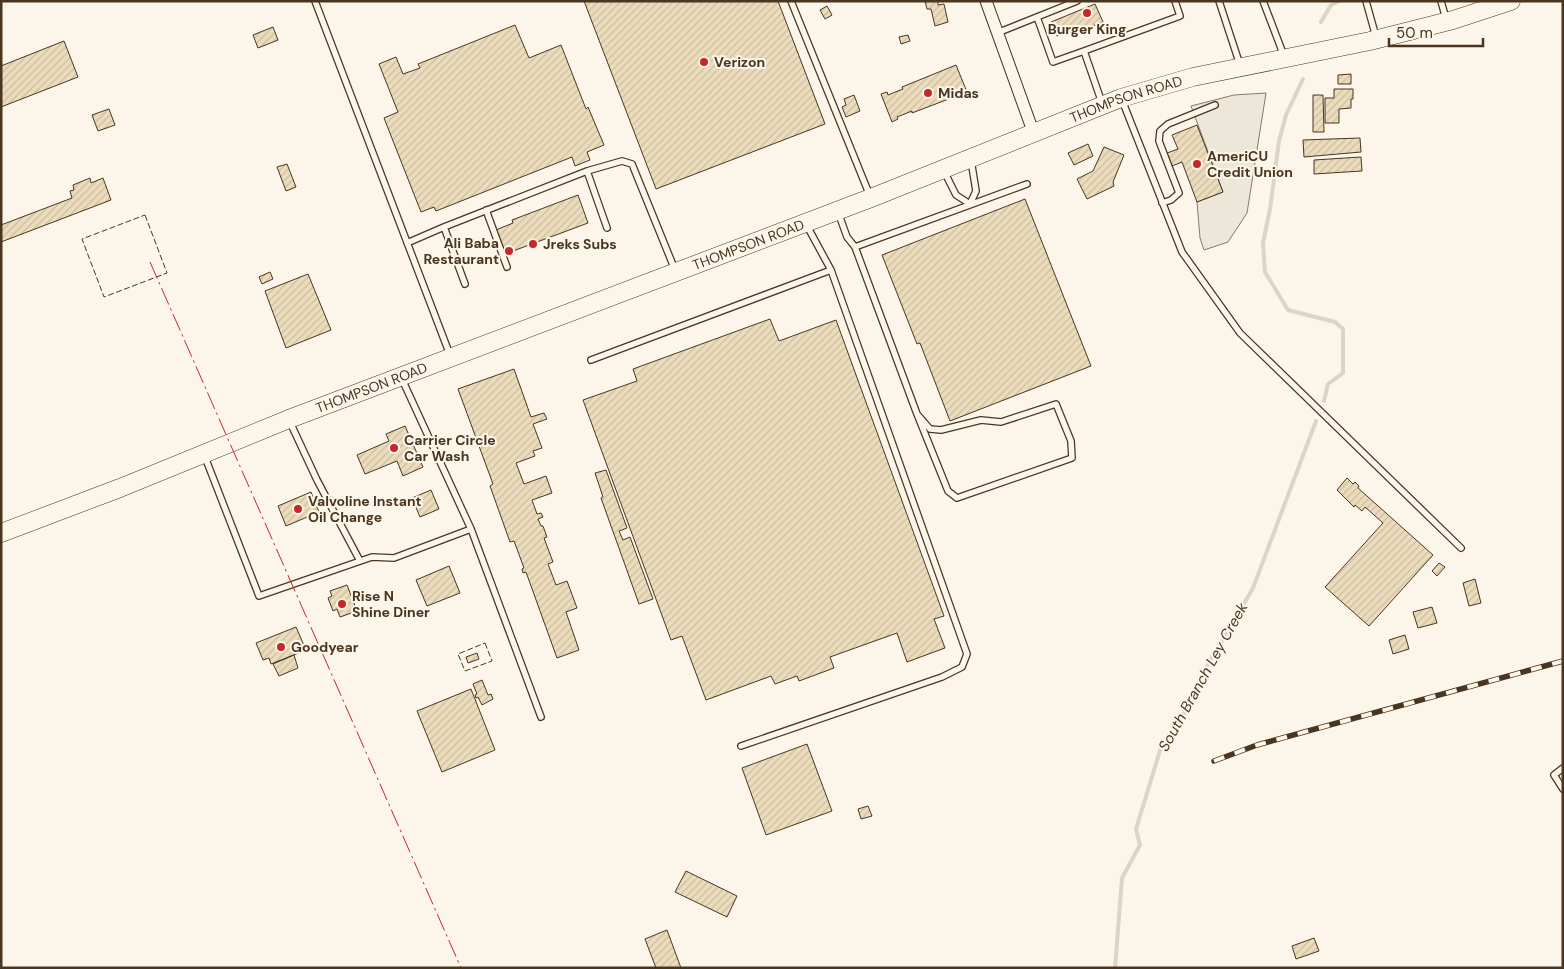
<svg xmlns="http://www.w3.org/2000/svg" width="1564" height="969" font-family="'DM Sans',sans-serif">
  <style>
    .parking { fill: #ede7d9; stroke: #887966 }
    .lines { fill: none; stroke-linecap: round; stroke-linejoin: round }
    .stream { stroke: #dcd4c6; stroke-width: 4 }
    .building { fill: url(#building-hatch); stroke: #4a3520 }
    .service-casing { stroke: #4a3520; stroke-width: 8 }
    .minor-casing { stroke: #4a3520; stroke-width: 13 }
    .primary-casing { stroke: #4a3520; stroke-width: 19 }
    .service { stroke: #fbf6e9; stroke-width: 5.5 }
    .minor { stroke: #fbf6e9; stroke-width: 11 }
    .primary { stroke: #fbf6e9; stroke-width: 18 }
    .rail-casing { stroke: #4a3520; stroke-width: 5.5 }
    .rail { stroke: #fbf6e9; stroke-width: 4; stroke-dasharray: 11; stroke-linecap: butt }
    .fence { stroke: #4a3520; stroke-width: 1; stroke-dasharray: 6 2.5; stroke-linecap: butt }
    .power { stroke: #c62828; stroke-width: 1; stroke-dasharray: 18 4 2.5 4; stroke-linecap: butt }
    .poi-dot { fill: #c62828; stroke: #fbf6e9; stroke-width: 2 }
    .labels { text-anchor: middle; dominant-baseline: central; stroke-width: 4; stroke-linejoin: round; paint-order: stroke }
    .poi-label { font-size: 14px; font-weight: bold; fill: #4a3520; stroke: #fbf6e9; text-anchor: start }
    .street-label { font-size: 14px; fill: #4a3520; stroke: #fbf6e9 }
    .water-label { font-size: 15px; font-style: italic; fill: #4a3520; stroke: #fbf6e9 }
  </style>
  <defs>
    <pattern id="building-hatch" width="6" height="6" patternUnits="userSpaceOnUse" patternTransform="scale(1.25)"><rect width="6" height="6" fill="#ecdcbc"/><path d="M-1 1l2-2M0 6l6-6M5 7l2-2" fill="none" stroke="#ccbda1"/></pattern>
  </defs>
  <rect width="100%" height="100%" fill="#fbf6e9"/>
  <path class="parking" d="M1266 93 1247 213 1228 242 1204 250 1200 238 1197 202 1223 192 1191 106 1234 95Z"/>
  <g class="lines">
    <path class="stream" d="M1321 22 1331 5 1339 1
      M1303 79 1286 115 1279 141 1270 209 1263 243 1265 272 1288 310 1335 322 1343 329V373L1328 384 1324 401
      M1115 968 1122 878 1140 845 1136 829 1162 744 1183 716 1201 676 1253 588 1316 421"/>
  </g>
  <path class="building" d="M584 1H778L825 124 656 189Z
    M925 1H938V5L944 4 948 22 935 26 931 9H927Z
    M1095 4 1103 22 1074 33 1073 29 1057 36 1051 22Z
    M827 6 832 15 825 19 820 10Z
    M515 25 529 58 561 45 586 109 588 107 604 145 587 152 590 160 575 166 572 157 436 211 434 207 421 212 384 118 398 112 379 64 396 57 403 74 420 68 418 64Z
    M273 27 278 40 258 48 253 35Z
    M908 35 910 41 901 44 899 37Z
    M64 41 78 77 1 107V66Z
    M956 65 967 92 912 113V111L897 117 898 119 892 122 881 94 887 92 888 95 903 89 902 87Z
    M1351 74V84H1338V75Z
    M1334 89H1353V99H1351V108L1339 109V123H1325V98H1334Z
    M854 95 860 111 846 117 842 107 846 105 844 99Z
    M1313 95H1323L1324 132H1313Z
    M109 109 115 125 98 131 92 115Z
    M1197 125 1223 192 1197 202 1182 162 1172 166 1167 153 1178 149 1172 135Z
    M1360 138 1361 152 1304 157 1303 140Z
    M1088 144 1093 156 1074 165 1068 153Z
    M1104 147 1124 155 1113 182 1114 186 1087 199 1077 179 1093 171Z
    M1361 157 1362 171 1314 174V160Z
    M287 164 296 187 286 191 277 167Z
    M90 178 91 183 103 178 111 200 1 242V225L72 198 70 191 74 190 73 185Z
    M578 195 588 223 505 254 496 230 513 223 512 220Z
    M1025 199 1091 366 950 421 920 343 917 344 882 255Z
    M270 272 273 279 262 284 259 277Z
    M308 274 331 330 286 348 265 291Z
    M770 319 779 341 836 320 944 616 934 619 945 648 907 662 897 633 830 657 834 668 799 681 797 676 775 684 771 676 706 700 682 636 671 640 583 400 637 381 633 369Z
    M514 369 531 417 544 413 547 419 533 424 542 448 533 451 535 456 516 463 524 484 546 476 552 493 532 500 537 514 541 513 543 517 538 519 541 526H543L547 537 544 538 553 562 548 564 556 585 567 581 577 608 566 612 579 650 557 658 526 572 523 573 522 569 524 568 514 541 510 542 490 486 493 484 458 389Z
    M405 426 423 467 403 476 397 461 365 474 357 455 389 441 386 434Z
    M606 470 627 528 619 531 623 540 630 537 653 599 639 604 601 498 603 497 595 473Z
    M1347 478 1353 484 1355 482 1359 486 1358 488 1433 555 1369 626 1325 587 1383 523 1365 507 1362 511 1355 505 1354 507 1337 490Z
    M431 490 439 509 420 517 412 498Z
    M311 492 319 512 286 526 278 506Z
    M1439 563 1445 567 1437 576 1432 571Z
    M449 566 460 593 427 606 416 580Z
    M1475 579 1481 603 1469 606 1463 583Z
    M347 585 357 611 340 617 337 609 333 611 328 598 332 596 330 591Z
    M1432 607 1437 623 1418 628 1413 612Z
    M296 627 306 650 271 664 269 658 263 660 256 643Z
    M1405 635 1409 649 1393 654 1389 640Z
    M477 653 479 659 468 663 466 657Z
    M294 655 298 668 279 676 273 664Z
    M482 680 488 695 491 694 493 699 482 705 478 697 476 698 475 695 477 694 473 684Z
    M471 689 495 750 442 772 417 711Z
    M807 744 832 811 766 835 742 768Z
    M868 806 872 816 861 819 858 809Z
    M686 871 737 896 727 917 675 892Z
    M667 930 681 968H656L645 939Z
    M1314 938 1319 951 1296 959 1292 946Z"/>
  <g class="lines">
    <g class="service-casing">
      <path id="service" d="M315 1 450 355
        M791 1 870 196
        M1219 1 1240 65
        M1263 1 1284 56
        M1366 1 1376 37
        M1441 1 1446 19
        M1037 17 1077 1
        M997 33 1037 17 1053 62 1084 51 1102 103
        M1084 51 1180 16 1175 1
        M1122 100 1182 252 1240 333 1461 548
        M587 171 607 228
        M944 171 956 195 970 204 976 191 971 160
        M1162 203 1171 200 1179 193 1159 141 1160 131 1168 124 1215 105
        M486 210 507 267
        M838 212 847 237 855 247 917 414 930 429 941 430 981 420 1001 422 1056 404 1071 441 1072 458 957 498 948 491 917 414
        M444 227 465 284
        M407 243 444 227 587 171 622 161 632 164 675 270
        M855 247 1027 184
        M591 360 831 270
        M401 377 471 529 541 717
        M289 420 317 480 360 561
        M205 457 259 596 372 557 394 558 471 529
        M741 746 942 677 962 667 967 654 831 270 806 224
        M1563 768 1554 775 1563 789"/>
    </g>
    <g class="minor-casing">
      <path id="minor" d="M986 1 1034 134"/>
    </g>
    <g class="primary-casing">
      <g id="primary">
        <path id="s1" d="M1 533 120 488 289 419 871 198 1121 98 1193 77 1370 41 1453 20 1511 1"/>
      </g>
    </g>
    <use href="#service" class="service"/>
    <use href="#minor" class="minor"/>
    <use href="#primary" class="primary"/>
    <g class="rail-casing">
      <path id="rail" d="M1214 761 1257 745 1563 661"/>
    </g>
    <use href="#rail" class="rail"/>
    <path class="fence" d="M145 215 167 273 104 297 82 239Z
      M485 643 492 661 465 671 458 654Z"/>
    <path class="power" d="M150 262 461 968"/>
  </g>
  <g class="poi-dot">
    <circle cx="1087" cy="13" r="5"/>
    <circle cx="704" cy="62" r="5"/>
    <circle cx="928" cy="93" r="5"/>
    <circle cx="1197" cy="164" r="5"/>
    <circle cx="533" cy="244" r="5"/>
    <circle cx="509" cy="251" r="5"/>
    <circle cx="394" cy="448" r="5"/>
    <circle cx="298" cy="509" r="5"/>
    <circle cx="342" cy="604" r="5"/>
    <circle cx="281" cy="647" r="5"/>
  </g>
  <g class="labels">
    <g class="poi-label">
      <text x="1087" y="29" text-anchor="middle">Burger King</text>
      <text x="714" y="62">Verizon</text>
      <text x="938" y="93">Midas</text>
      <text x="1207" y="156">AmeriCU<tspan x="1207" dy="16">Credit Union</tspan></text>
      <text x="499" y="243" text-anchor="end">Ali Baba<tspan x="499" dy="16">Restaurant</tspan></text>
      <text x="543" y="244">Jreks Subs</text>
      <text x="404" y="440">Carrier Circle<tspan x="404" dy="16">Car Wash</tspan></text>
      <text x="308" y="501">Valvoline Instant<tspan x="308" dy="16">Oil Change</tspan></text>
      <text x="352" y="596">Rise N<tspan x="352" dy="16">Shine Diner</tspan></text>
      <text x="291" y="647">Goodyear</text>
    </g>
    <g class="street-label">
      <text stroke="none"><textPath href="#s1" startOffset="1206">THOMPSON ROAD</textPath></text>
      <text stroke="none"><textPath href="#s1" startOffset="801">THOMPSON ROAD</textPath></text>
      <text stroke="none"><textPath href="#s1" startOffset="398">THOMPSON ROAD</textPath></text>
    </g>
    <g class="water-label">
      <text transform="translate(1203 677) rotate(-61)">South Branch Ley Creek</text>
    </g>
  </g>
  <rect width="1564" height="969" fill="none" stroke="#4a3520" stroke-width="5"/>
  <path d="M1389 38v8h94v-8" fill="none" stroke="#4a3520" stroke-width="2.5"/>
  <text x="1396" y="38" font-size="15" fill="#4a3520" stroke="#fbf6e9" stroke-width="4" paint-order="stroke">50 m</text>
</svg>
